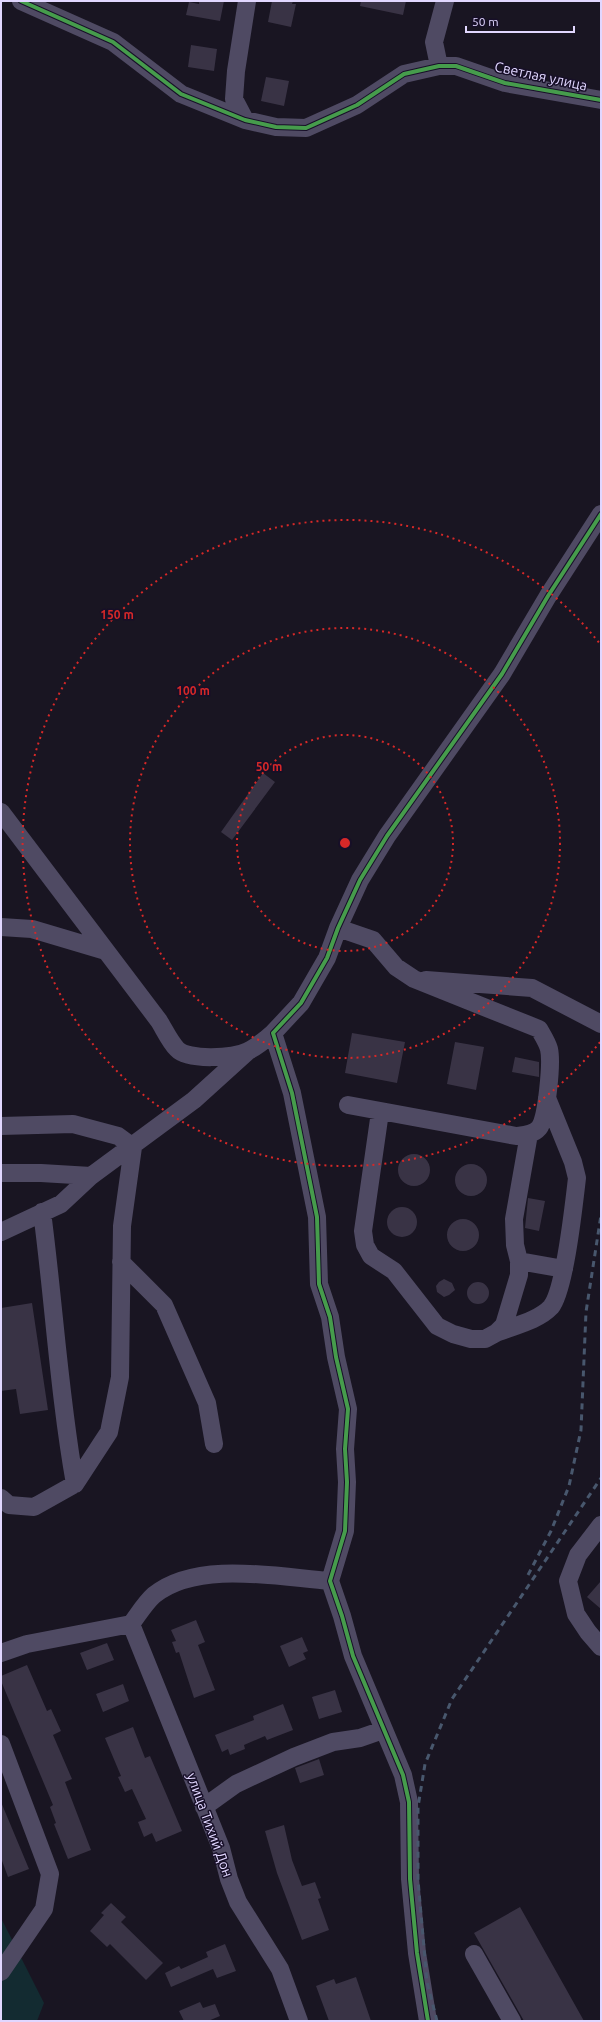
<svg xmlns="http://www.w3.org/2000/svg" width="602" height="2022" font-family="Ubuntu,sans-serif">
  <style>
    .green { fill: #132b31 }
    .building { fill: #393345 }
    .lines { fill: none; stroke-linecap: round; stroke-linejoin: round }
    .minor { stroke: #4f4a63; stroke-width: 18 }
    .rail { stroke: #48576d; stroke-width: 3; stroke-dasharray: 6 5; stroke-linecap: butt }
    .cycleway-casing { stroke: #170f28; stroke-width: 6 }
    .cycleway { stroke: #469c4c; stroke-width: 4 }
    .ring { fill: none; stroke: #d62828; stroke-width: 2; stroke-dasharray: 2 4 }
    .labels { text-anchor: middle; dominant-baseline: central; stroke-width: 3; stroke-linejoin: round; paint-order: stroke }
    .street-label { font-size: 14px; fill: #e1d7ff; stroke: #170f28 }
    .centre { fill: #d62828; stroke: #170f28; stroke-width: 2 }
    .ring-label { font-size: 12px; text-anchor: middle; font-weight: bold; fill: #d62828; stroke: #170f28; stroke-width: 3; stroke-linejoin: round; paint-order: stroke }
  </style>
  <rect width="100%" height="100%" fill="#191522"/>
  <path class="green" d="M1 1918 44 2003 37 2021H1Z"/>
  <path class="building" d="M199 1H224L220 21 186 15 189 2 199 4Z
    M272 1H293L292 4H296L291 27 268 22Z
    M361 1H406L403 15 360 6Z
    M191 45 217 49 214 71 188 67Z
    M266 77 289 81 284 106 261 101Z
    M263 773 275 782 232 840 221 832Z
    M352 1033 405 1042 397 1083 345 1073Z
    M455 1042 484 1047 476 1090 447 1084Z
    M515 1057 539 1062V1077L512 1072Z
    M398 1170a16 16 0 1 1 32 0a16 16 0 1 1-32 0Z
    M455 1180a16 16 0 1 1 32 0a16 16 0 1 1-32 0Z
    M528 1198 545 1201 539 1231 525 1228Z
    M387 1222a15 15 0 1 1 30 0a15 15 0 1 1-30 0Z
    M447 1235a16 16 0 1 1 32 0a16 16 0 1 1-32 0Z
    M444 1279 452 1283 455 1290 449 1295 444 1297 437 1292 436 1286 439 1282Z
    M467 1293a11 11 0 1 1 22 0a11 11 0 1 1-22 0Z
    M32 1303 48 1410 20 1414 16 1389 1 1391V1308Z
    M601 1581V1609L587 1597Z
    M196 1620 205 1642 198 1645 215 1690 194 1698 179 1652 176 1653 172 1642 176 1641 171 1630Z
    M302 1637 308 1651 303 1653 306 1659 289 1667 280 1646Z
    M107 1643 114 1660 87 1670 80 1653Z
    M27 1665 47 1711 51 1709 61 1731 53 1735 72 1779 65 1782 91 1850 68 1859 54 1824 56 1823 50 1807 53 1805 1 1681V1676Z
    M123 1684 129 1701 103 1712 96 1694Z
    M335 1690 342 1712 319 1719 312 1697Z
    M283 1704 293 1730 267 1740 265 1736 244 1745 245 1749 230 1755 228 1749 222 1752 215 1735 254 1720 253 1716Z
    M133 1727 145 1758 150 1756 182 1831 156 1842 152 1833 144 1837 138 1822 146 1819 132 1789 125 1792 118 1777 121 1776 105 1738Z
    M319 1759 324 1775 300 1783 295 1768Z
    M1 1802 29 1869 8 1877 1 1858Z
    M284 1825 292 1860 302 1886 315 1882 321 1898 318 1899 329 1930 302 1940 277 1873 265 1831Z
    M111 1903 126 1917 121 1922 163 1963 146 1980 110 1944 107 1947 90 1931 104 1915 101 1913Z
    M520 1907 584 2021H524L474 1933Z
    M225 1944 236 1971 217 1978 213 1969 171 1987 165 1973 179 1966 181 1969 208 1957 206 1952Z
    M356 1977 371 2021H329L316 1986 334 1979 336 1984Z
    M200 2002 203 2008 215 2004 220 2016 208 2021H184L179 2011Z"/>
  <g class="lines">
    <path class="minor" d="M21 1 113 42 181 94 245 120 276 127 306 128 357 105 404 74 439 66H456L505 83 601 100
      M439 66 434 42 445 1
      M245 120 234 99 236 71 247 1
      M1 812 159 1021C164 1029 170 1042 177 1049 188 1061 234 1058 248 1051 257 1047 265 1040 273 1033
      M1 927 32 929 106 951
      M338 928 373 940 396 967 414 979 539 1029C543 1036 547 1042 549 1049 552 1062 547 1118 539 1128 533 1135 524 1135 516 1136L348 1105
      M426 980 532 988 601 1024
      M380 1112 363 1231 365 1245 371 1256 394 1271 437 1326 453 1334 471 1339H485L496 1333 504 1325 519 1275V1261L515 1245 514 1219 529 1134
      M1 1126 73 1124 118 1136 133 1147
      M1 1173H41L91 1176
      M42 1212C54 1303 59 1394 75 1484
      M1 1232 61 1204 91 1176 194 1100 247 1052
      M519 1261 564 1269
      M121 1262 164 1305 207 1403 214 1444
      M496 1333C513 1326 538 1321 551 1307 565 1290 574 1203 577 1178L573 1162 547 1098
      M1 1498 9 1505 34 1507 75 1484 109 1432 120 1377 122 1226 133 1147
      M601 1525 578 1555 568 1581 576 1614 588 1632 601 1647
      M131 1624 221 1848 229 1879 238 1902 280 1969 299 2021
      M1 1653 27 1644 131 1624C138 1615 145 1603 154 1595 197 1560 278 1577 330 1581
      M1 1744 50 1874 44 1909 1 1972
      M204 1807 236 1784 294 1757 333 1742 360 1738 383 1730
      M474 1954 512 2021
      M428 2021 417 1953 410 1879 409 1802 403 1775 353 1656 342 1616 330 1581 345 1531 347 1482 345 1449 348 1409 336 1357 330 1317 319 1284 317 1217 292 1093 273 1033 301 1003 327 958 338 928 360 880 387 836 502 674 548 596 601 514"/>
    <path class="rail" d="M528 1575 551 1531 569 1486 581 1430 586 1312 601 1215
      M437 2021 427 1982 418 1880V1807L425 1764 452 1699 601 1478"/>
    <g class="cycleway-casing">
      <path id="cycleway" d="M21 1 113 42 181 94 245 120 276 127 306 128 357 105 404 74 439 66H456L505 83 601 100
        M428 2021 417 1953 410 1879 409 1802 403 1775 353 1656 342 1616 330 1581 345 1531 347 1482 345 1449 348 1409 336 1357 330 1317 319 1284 317 1217 292 1093 273 1033 301 1003 327 958 338 928 360 880 387 836 502 674 548 596 601 514"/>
    </g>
    <use href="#cycleway" class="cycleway"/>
  </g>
  <g class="ring">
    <circle cx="345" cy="843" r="108"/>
    <circle cx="345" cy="843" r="215"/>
    <path d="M600 1042A323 323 0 1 1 600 644"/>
  </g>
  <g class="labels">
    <g class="street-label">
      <text transform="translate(541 76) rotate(12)">Светлая улица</text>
      <text transform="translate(210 1825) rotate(70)">улица Тихий Дон</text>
    </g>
  </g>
  <circle cx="345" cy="843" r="6" class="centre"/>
  <g class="ring-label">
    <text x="117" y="619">150 m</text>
    <text x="193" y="695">100 m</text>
    <text x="269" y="771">50 m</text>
  </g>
  <rect width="602" height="2022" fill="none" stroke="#e1d7ff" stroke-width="4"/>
  <path d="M466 26v6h108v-6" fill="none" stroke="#e1d7ff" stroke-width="2"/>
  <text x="472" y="26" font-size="12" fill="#e1d7ff" stroke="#170f28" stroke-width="3" paint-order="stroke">50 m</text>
</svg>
